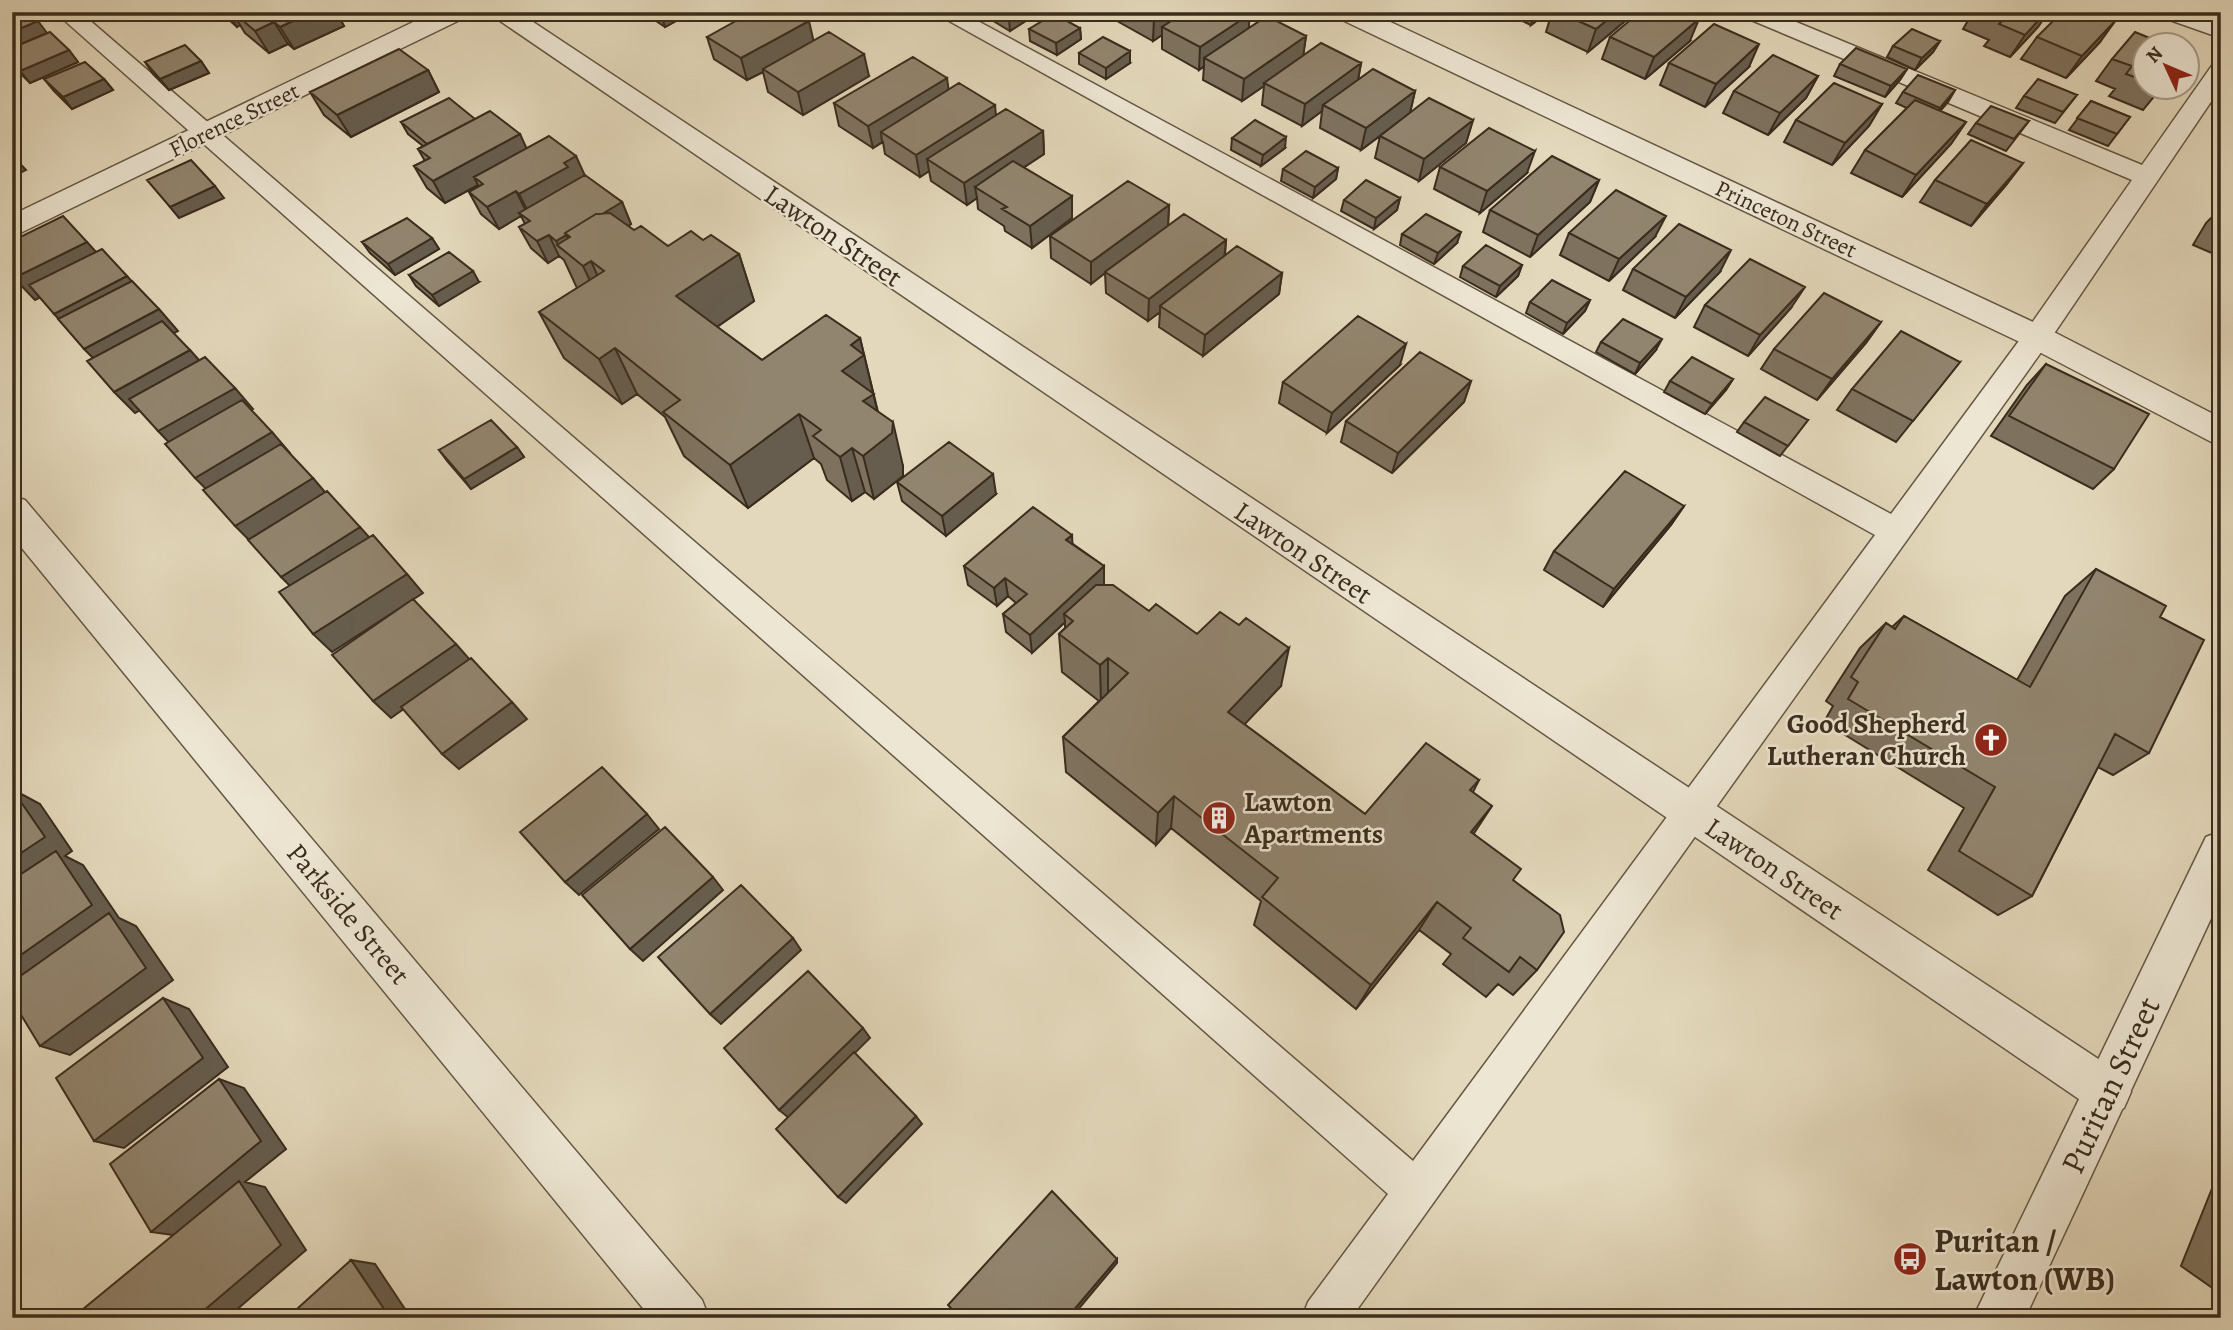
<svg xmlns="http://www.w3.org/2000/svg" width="2233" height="1330" font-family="Alegreya,serif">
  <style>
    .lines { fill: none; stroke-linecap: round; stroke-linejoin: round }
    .service-casing { stroke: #645744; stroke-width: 3 }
    .minor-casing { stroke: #645744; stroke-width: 3 }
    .tertiary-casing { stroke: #645744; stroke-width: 3 }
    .service { fill: #ede6d3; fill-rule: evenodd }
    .minor { fill: #ede6d3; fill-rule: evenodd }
    .tertiary { fill: #ede6d3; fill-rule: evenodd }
    .wall { fill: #7e725f; stroke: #3a2c1d; stroke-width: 2 }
    .shaded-wall { fill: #665d4e; stroke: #3a2c1d; stroke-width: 2 }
    .building { fill: #92856f; stroke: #3a2c1d; stroke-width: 2 }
    .labels { text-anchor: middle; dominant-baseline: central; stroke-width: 5; stroke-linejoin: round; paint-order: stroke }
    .far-street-label { font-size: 23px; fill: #3a2c1d; stroke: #ede6d3 }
    .street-label { font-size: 28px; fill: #3a2c1d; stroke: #ede6d3 }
    .poi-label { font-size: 28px; font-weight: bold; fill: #3a2c1d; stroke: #ede6d3; text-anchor: end }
    .near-street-label { font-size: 33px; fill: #3a2c1d; stroke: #ede6d3 }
    .near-poi-label { font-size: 33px; font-weight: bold; fill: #3a2c1d; stroke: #ede6d3; text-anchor: start }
  </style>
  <rect width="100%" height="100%" fill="#e3d8bb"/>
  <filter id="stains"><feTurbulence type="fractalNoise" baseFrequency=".00286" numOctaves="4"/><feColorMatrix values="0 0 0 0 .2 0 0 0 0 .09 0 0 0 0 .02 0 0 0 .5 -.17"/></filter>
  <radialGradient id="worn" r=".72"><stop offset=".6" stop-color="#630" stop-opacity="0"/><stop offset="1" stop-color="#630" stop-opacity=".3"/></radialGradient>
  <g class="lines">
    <g class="service-casing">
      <path id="service" d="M55 12H80L1413 1161 1875 535 933 12H961L1891 514 2027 330 2132 180 1744 17 1741 12H1772L2142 165 2213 64 2221 62V87L2047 344 1351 1318H1302L1308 1302 1388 1194Z"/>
    </g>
    <g class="minor-casing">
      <path id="minor" d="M434 12H468L464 18 12 237V215Z
        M487 12H518L2124 1076 2131 1092 2124 1108 2108 1115 2092 1108Z
        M1334 12H1369L2048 329 2221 418V447L2026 345 1338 18Z
        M2160 12H2198L2221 21V38L2164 18Z
        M12 496 25 500 702 1300 709 1318H651L12 536Z"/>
    </g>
    <g class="tertiary-casing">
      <path id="tertiary" d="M2221 831V897L2025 1318H1973L2206 837Z"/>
    </g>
    <use href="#service" class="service"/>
    <use href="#minor" class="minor"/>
    <use href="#tertiary" class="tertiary"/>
  </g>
  <path class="wall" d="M220 12H336L344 26 294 49 288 44 269 53 245 33 240 25 237 27Z
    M643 12H692L665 27Z
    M985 12H1034L1035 15 1010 31 985 16Z
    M1095 12H1111L1104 17Z
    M1117 12H1247L1249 28 1306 36 1303 55 1361 63 1358 80 1415 91 1410 113 1473 120 1466 143 1419 181 1375 158 1380 136 1361 150 1320 128 1322 111 1302 126 1262 105 1264 86 1242 101 1203 80 1204 66 1199 70 1162 49V35L1153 41 1117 21Z
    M1502 12H1548L1531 25Z
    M1552 12H1632L1630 17 1588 52 1546 32Z
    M1928 12H1956L1948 20Z
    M1973 12H2048L2038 27 2010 57 1984 46 1989 40 1963 29Z
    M1080 28 1081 39 1057 55 1030 41 1029 29Z
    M707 37 813 41 869 76 803 115 768 92 763 72 747 80 714 59Z
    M1610 37 1690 41 1645 79 1602 59Z
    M2037 37 2100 42 2066 78 2021 59Z
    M1940 41 1933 52 1915 70 1887 57 1893 46Z
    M2146 46V88H2161L2143 110 2109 96 2115 89 2096 81 2112 59Z
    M12 48 69 50 78 62 30 83 12 65Z
    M1079 53 1130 63 1106 79 1079 64Z
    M201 61 209 73 169 90 153 74 145 62Z
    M1669 63 1749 67 1705 107 1660 85Z
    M1840 64 1907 69 1900 80 1885 97 1834 76Z
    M428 70 439 92 351 137 324 115 310 92Z
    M1818 76 1806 98 1768 135 1723 113 1734 91Z
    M44 79H104L113 90 72 109 54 91Z
    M949 90 996 116 1043 131 1044 154 1023 168 1072 196V218L1032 248 1005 231 1004 226 978 209 977 198 967 205 931 181 929 171 920 177 885 154 883 142 873 148 839 126 834 103Z
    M1955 90 1948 102 1940 111 1966 122 1951 144 1902 197 1851 173 1865 150 1907 108 1896 103 1903 92Z
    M2077 95 2055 123 2016 108 2024 96Z
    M2091 101 2130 117 2108 146 2069 130Z
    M1882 104 1869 126 1832 165 1784 142 1796 120Z
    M475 119 527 148 584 175 622 202 631 224 628 226 634 230 668 246 703 240 739 254 754 301 717 327 762 360 860 338 878 412 903 466V476L874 499 865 492 852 501 827 480 821 464 814 458 748 508 684 456 665 417 637 394 622 404 564 358 539 312 577 288 564 260 559 256 548 263 531 248 519 227 525 224 521 216 499 229 481 214 469 192 479 186 478 185 445 203 427 188 414 166 425 161 418 149 423 146 408 134 401 122Z
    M2029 121 2006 151 1968 134 1976 123Z
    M1232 138 1285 148 1261 166 1231 150Z
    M2023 163 2006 185 1971 226 1920 202 1935 180Z
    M1440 167 1527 173 1480 213 1434 189Z
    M1338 168 1336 179 1313 198 1281 181 1283 169Z
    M1599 180 1590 202 1530 257 1483 232 1490 210Z
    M1400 198 1397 210 1374 229 1341 211 1344 200Z
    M1169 205 1168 226 1226 240 1225 256 1282 273 1279 294 1203 356 1159 327 1160 312 1148 321 1106 293 1105 273 1091 284 1051 258 1050 236Z
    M2221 208V257L2193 245 2206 223Z
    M1569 233 1655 237 1609 281 1560 255Z
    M1402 234 1457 243 1434 264 1400 245Z
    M432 238 439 249 395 275 370 253 362 242Z
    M1522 265 1518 276 1496 297 1460 277 1463 266Z
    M1633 269 1720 272 1675 318 1623 290Z
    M409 275 479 282 439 306 416 286Z
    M1590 300 1585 311 1563 334 1526 313 1530 302Z
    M1705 305 1791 308 1748 356 1694 327Z
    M1881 322 1866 343 1817 400 1761 369 1774 349Z
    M1601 342 1656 350 1635 374 1596 352Z
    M1960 362 1896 442 1837 410 1852 389Z
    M2046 364 2114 469 2093 489 1991 436 2027 385Z
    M1400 365 1327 433 1279 403 1283 382Z
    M1733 379 1726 390 1705 414 1664 392 1670 381Z
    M1471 381 1464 402 1392 473 1341 442 1346 421Z
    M1808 420 1780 456 1737 432 1744 422Z
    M517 447 524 457 471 489 447 461 439 450Z
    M897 482 996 494 946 536 902 501Z
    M1684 506 1671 525 1603 607 1544 570 1554 551Z
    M1073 544 1104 566V585L1149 611 1197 634 1281 686 1244 724 1365 814 1479 780 1473 792 1474 834 1513 880 1537 970 1513 995 1498 984 1486 997 1443 964 1451 954 1419 930 1356 1009 1254 925 1261 901 1171 828 1156 845 1066 772 1063 737 1099 701 1062 672 1059 634 1065 628V622L1032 653 1006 632 1003 614 1016 603 1008 596 997 606 968 585 964 566Z
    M2096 569 2160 617 2149 753 2113 775 2098 767 2032 896 1998 915 1928 870 1964 808 1824 722 1833 706 1826 701 1860 648 1886 623 1892 627 1904 616 2017 680 2065 596Z
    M2221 1166V1294L2181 1266Z"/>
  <path class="shaded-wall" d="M228 12H232L240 25 237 27Z
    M312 12H336L344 26 294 49 280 27Z
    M660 12H692L665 27Z
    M1020 12H1034L1035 15 1010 31 1009 19Z
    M1103 12H1111L1104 17Z
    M1163 12H1197L1162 27V35L1153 41 1154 18Z
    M1535 12H1548L1531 25Z
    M1617 12H1632L1630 17 1588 52 1596 29Z
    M2046 12H2048L2038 27 2010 57 2025 35Z
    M1250 14 1248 36 1204 58V66L1199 70 1200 47Z
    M1699 19 1690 41 1645 79 1654 57Z
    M2116 20 2100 42 2066 78 2082 56Z
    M38 21 47 33 12 48V32Z
    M809 21 814 43 763 69V72L747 80 741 58Z
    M274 22 288 44 269 53 255 31Z
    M1080 28 1081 39 1057 55 1056 43Z
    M1306 36 1303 58 1264 83V86L1242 101 1244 79Z
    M1940 41 1933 52 1915 70 1922 58Z
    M1759 44 1749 67 1705 107 1716 84Z
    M69 50 78 62 30 83 20 71Z
    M1130 51V63L1106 79V68Z
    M864 54 869 76 803 115 798 92Z
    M201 61 209 73 169 90 160 79Z
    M1361 63 1357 86 1323 105 1322 111 1302 126 1305 104Z
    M1907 69 1900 80 1885 97 1891 86Z
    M428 70 439 92 351 137 337 115Z
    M1818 76 1806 98 1768 135 1780 113Z
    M947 78 950 100 881 132 882 142 873 148 868 126Z
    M104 79 113 90 72 109 63 97Z
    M1955 90 1948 102 1933 119 1940 108Z
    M1415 91 1410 113 1361 150 1366 128Z
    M1882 104 1869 126 1832 165 1845 143Z
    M995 105 997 127 927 159 929 171 920 177 916 155Z
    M1473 120 1466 143 1419 181 1424 159Z
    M1966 122 1951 144 1902 197 1916 175Z
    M1043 131 1044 154 985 193 975 187 977 198 967 205 964 183Z
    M520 134 530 156 474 177 478 185 445 203 433 181Z
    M1286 137 1285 148 1261 166 1263 155Z
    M1535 151 1527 173 1480 213 1487 191Z
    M12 155 26 170 12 177Z
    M576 156 586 178 530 216 519 194 564 163Z
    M2023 163 2006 185 1971 226 1987 204Z
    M1338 168 1336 179 1313 198 1315 187Z
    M1599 180 1590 202 1530 257 1538 235Z
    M215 186 224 198 179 218 170 207Z
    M516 191 527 213H519L521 216 499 229 487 207Z
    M1072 196V218L1032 248 1030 226Z
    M1400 198 1397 210 1374 229 1376 218Z
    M622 202 631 224 579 255 570 237 567 234Z
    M1169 205 1168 227 1105 272V273L1091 284V262Z
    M1666 216 1655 237 1609 281 1619 259Z
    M1461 232 1457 243 1434 264 1438 253Z
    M549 235 559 256 548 263 537 241Z
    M566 235 577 256 559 247 556 241Z
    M432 238 439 249 395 275 388 264Z
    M1226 240 1224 261 1160 306V312L1148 321 1149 299Z
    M87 242 107 264 35 300 14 278Z
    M1731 250 1720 272 1675 318 1686 297Z
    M739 254 754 301 695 342 676 296Z
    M591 261 612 308 605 312 583 266Z
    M1522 265 1518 276 1496 297 1500 286Z
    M473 271 479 282 439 306 432 295Z
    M1282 273 1279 294 1203 356 1205 335Z
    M127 276 146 297 74 335 54 314Z
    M1805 287 1791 308 1748 356 1760 335Z
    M1590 300 1585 311 1563 334 1567 323Z
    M159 309 178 331 105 370 84 349Z
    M1881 322 1866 343 1817 400 1832 379Z
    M860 338 884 439 893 422 903 466V476L874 499 842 371 851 345Z
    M1662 339 1656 350 1635 374 1640 363Z
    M1406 344 1400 365 1327 433 1332 413Z
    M615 348 637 394 622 404 599 359Z
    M190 350 209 371 135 413 114 392Z
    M1733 379 1726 390 1705 414 1712 404Z
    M1471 381 1464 402 1392 473 1398 453Z
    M235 388 253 409 178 452 158 431Z
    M799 414 814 458 748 508 730 465Z
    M272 432 290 453 215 498 195 478Z
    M517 447 524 457 471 489 464 479Z
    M852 448 865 492 852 501 840 457Z
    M993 474 996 494 946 536 942 516Z
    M313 478 330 498 254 545 235 526Z
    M1684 506 1671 525 1603 607 1614 589Z
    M360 527 377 546 300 596 281 577Z
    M1072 535 1073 554 1066 540Z
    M1104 566V585L1064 614 1065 622 1032 653 1030 635Z
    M407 574 423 593 332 652 313 634Z
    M1005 578 1008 596 997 606 994 588Z
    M456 644 471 661 391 718 373 701Z
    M1289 648 1281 686 1222 748 1228 712Z
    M1108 658V695L1101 703 1100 665Z
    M512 702 527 719 459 769 442 754Z
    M12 789 40 804 72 851 65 856 83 865 119 918 136 926 173 980 70 1055 40 1046 12 994Z
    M1174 796 1171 828 1156 845 1158 813Z
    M1492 806 1471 838V832Z
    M647 814 659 829 579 895 565 882Z
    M713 877 723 890 643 961 630 949Z
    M1437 902 1419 930 1356 1009 1371 985Z
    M793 938 801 950 721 1024 710 1014Z
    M163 998 189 1009 228 1067 124 1148 94 1141Z
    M863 1028 870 1038 789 1118 779 1110Z
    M219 1079 244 1088 286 1149 245 1182 265 1187 306 1250 227 1318H195L180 1236 151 1232Z
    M916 1116 922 1124 846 1203 838 1197Z
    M1117 1259V1263L1071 1318H1067Z
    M351 1260 375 1264 411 1318H390Z"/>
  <path class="building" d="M12 12H28L38 21 12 32Z
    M233 12H312L280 27 274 22 255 31Z
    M752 12H795L809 21 741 58 707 37Z
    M997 12H1020L1009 19Z
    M1142 12H1163L1154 18Z
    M1185 12H1247L1250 14 1200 47 1162 27Z
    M1558 12H1617L1596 29Z
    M1640 12H1684L1699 19 1654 57 1610 37Z
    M1990 12H2046L2025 35 1999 24 2005 18Z
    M2062 12H2098L2116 20 2082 56 2037 37Z
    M1054 14 1080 28 1056 43 1029 29Z
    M1267 16 1306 36 1244 79 1204 58Z
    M1714 24 1759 44 1716 84 1669 63Z
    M1912 29 1940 41 1922 58 1893 46Z
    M50 32 69 50 20 71 12 63V48Z
    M829 32 864 54 798 92 763 69Z
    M2135 32 2169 46H2146V81L2126 74 2132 66 2112 59Z
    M1103 37 1130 51 1106 68 1079 53Z
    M1321 43 1361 63 1305 104 1264 83Z
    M185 45 201 61 160 79 145 62Z
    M1856 48 1907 69 1891 86 1840 64Z
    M399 49 428 70 337 115 310 92Z
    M1773 55 1818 76 1780 113 1734 91Z
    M913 57 947 78 868 126 834 103Z
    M85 62 104 79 63 97 44 79Z
    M1373 69 1415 91 1366 128 1323 105Z
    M1918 75 1955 90 1940 108 1903 92Z
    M2038 79 2077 95 2063 112 2024 96Z
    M959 83 995 105 916 155 881 132Z
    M1834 83 1882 104 1845 143 1796 120Z
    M449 98 475 119 427 144 401 122Z
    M1429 98 1473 120 1424 159 1380 136Z
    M1915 100 1966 122 1916 175 1865 150Z
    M2091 101 2130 117 2117 134 2077 118Z
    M1991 106 2029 121 2014 139 1976 123Z
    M1006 109 1043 131 964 183 927 159Z
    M490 111 520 134 433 181 414 166 430 158 418 149Z
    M1255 120 1286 137 1263 155 1232 138Z
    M1489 128 1535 151 1487 191 1440 167Z
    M549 136 576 156 564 163 568 167 519 194 516 191 487 207 469 192 483 184 474 177Z
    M1971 140 2023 163 1987 204 1935 180Z
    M1306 151 1338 168 1315 187 1283 169Z
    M1552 156 1599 180 1538 235 1490 210Z
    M191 160 215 186 170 207 147 180Z
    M1013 161 1072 196 1030 226 1002 209 1007 207 975 187Z
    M585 175 622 202 602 214H596L565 233 566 235 556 241 549 235 537 241 519 227 530 221 519 213Z
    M1366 180 1400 198 1376 218 1344 200Z
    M1128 181 1169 205 1091 262 1050 236Z
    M1616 190 1666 216 1619 259 1569 233Z
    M610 213 634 230 641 226 668 246 691 231 703 240 711 235 739 254 676 296 762 360 826 315 860 338 851 345 864 355 842 371 874 394 863 401 893 422 892 433 863 456 852 448 840 457 813 436 821 430 799 414 730 465 663 412 680 400 615 348 599 359 539 312 604 271 591 261 583 266 557 245 570 237 565 233 596 214Z
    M1184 214 1226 240 1149 299 1105 272Z
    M1426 214 1461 232 1438 253 1402 234Z
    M63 216 87 242 14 278 12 276V241Z
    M407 218 432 238 388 264 362 242Z
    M1679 224 1731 250 1686 297 1633 269Z
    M1486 245 1522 265 1500 286 1463 266Z
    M1237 246 1282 273 1205 335 1160 306Z
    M102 249 127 276 54 314 29 285Z
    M449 252 473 271 432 295 409 275Z
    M1750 259 1805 287 1760 335 1705 305Z
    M1552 280 1590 300 1567 323 1530 302Z
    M132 281 159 309 84 349 58 319Z
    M1824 293 1881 322 1832 379 1774 349Z
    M1358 316 1406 344 1332 413 1283 382Z
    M1623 319 1662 339 1640 363 1601 342Z
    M162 321 190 350 114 392 87 361Z
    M1901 331 1960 362 1913 421 1852 389Z
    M1420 352 1471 381 1398 453 1346 421Z
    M205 357 235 388 158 431 129 399Z
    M1692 357 1733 379 1712 404 1670 381Z
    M2046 364 2149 414 2114 469 2009 416Z
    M1765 397 1808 420 1788 446 1744 422Z
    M242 400 272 432 195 478 165 444Z
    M491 420 517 447 464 479 439 450Z
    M949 442 993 474 942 516 897 482Z
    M281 444 313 478 235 526 203 490Z
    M1625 471 1684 506 1614 589 1554 551Z
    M327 491 360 527 281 577 248 540Z
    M1033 507 1072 535 1066 540 1104 566 1030 635 1003 614 1027 594 1005 578 994 588 964 566Z
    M373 535 407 574 313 634 279 592Z
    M2096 569 2166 606 2160 617 2204 640 2149 753 2115 734 2032 896 1959 851 1995 787 1848 699 1858 682 1851 677 1886 623 1895 629 1904 616 2030 687Z
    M1096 585H1113L1149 611 1156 604 1197 634 1220 612 1239 625 1246 618 1289 648 1228 712 1365 814 1426 743 1479 780 1470 790 1492 806 1471 832 1521 869 1513 880 1560 915 1564 932 1537 970 1520 957 1509 972 1463 938 1471 928 1437 902 1371 985 1262 897 1278 878 1174 796 1158 813 1063 737 1128 673 1108 658 1100 665 1059 634 1073 621 1064 614Z
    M413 599 456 644 373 701 332 655Z
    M471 658 512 702 442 754 401 707Z
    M602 767 647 814 565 882 520 832Z
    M12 789 45 837 12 859Z
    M665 827 713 877 630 949 582 895Z
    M56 851 92 905 12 961V880Z
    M741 885 793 938 710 1014 658 957Z
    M109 913 146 968 40 1046 12 1000V982Z
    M808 971 863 1028 779 1110 724 1048Z
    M163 998 203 1058 94 1141 56 1078Z
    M854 1052 916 1116 838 1197 776 1129Z
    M219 1079 261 1141 151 1232 110 1164Z
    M239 1181 281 1245 195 1318H79L77 1314Z
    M1052 1191 1117 1259 1067 1318H960L948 1305Z
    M351 1260 390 1318H287Z"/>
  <defs>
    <g id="church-disc" transform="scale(1.75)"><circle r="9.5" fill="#8f2418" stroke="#ede6d3"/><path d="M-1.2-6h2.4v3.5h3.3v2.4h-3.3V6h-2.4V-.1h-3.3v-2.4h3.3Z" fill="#fff"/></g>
    <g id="building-disc" transform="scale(1.75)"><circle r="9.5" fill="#8f2418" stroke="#ede6d3"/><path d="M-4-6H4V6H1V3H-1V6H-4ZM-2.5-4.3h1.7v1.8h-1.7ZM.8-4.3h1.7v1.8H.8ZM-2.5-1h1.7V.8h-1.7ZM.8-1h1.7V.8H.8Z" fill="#fff"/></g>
    <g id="bus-disc" transform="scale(1.75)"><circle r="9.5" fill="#8f2418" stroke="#ede6d3"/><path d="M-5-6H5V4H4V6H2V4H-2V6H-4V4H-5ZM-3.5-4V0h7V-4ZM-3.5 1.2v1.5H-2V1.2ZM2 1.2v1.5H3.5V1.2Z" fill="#fff"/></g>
  </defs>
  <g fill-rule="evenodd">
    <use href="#church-disc" x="1991" y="740"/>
    <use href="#building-disc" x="1219" y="818"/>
    <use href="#bus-disc" x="1910" y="1259"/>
  </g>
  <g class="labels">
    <g class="far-street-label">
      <text transform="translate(234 120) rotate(-26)">Florence Street</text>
      <text transform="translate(1786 219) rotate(25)">Princeton Street</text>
    </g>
    <g class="street-label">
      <text transform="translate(833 236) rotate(34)">Lawton Street</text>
      <text transform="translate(1303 553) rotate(34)">Lawton Street</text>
      <text transform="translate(1774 869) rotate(34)">Lawton Street</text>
      <text transform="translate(348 914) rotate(50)">Parkside Street</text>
    </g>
    <g class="poi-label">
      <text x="1966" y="724">Good Shepherd<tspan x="1966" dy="32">Lutheran Church</tspan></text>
      <text x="1244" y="802" text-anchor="start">Lawton<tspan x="1244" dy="32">Apartments</tspan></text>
    </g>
    <g class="near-street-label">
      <text transform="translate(2110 1085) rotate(-65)">Puritan Street</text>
    </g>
    <g class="near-poi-label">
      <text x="1934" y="1240">Puritan /<tspan x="1934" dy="38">Lawton (WB)</tspan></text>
    </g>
  </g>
  <rect width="2233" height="1330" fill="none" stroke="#e3d8bb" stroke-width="42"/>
  <rect x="14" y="14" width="2205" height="1302" fill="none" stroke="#3a2c1d" stroke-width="3.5"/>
  <rect x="21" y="21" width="2191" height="1288" fill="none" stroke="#3a2c1d" stroke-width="2"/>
  <g transform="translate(2166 66) rotate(314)"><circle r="33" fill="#ede6d3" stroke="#a59c8a" stroke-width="2"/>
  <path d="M0-5L12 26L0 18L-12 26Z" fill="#8f2418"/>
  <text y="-10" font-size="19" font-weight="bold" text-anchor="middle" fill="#3a2c1d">N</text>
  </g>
  <rect width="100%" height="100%" filter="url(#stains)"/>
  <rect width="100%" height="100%" fill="url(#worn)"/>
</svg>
